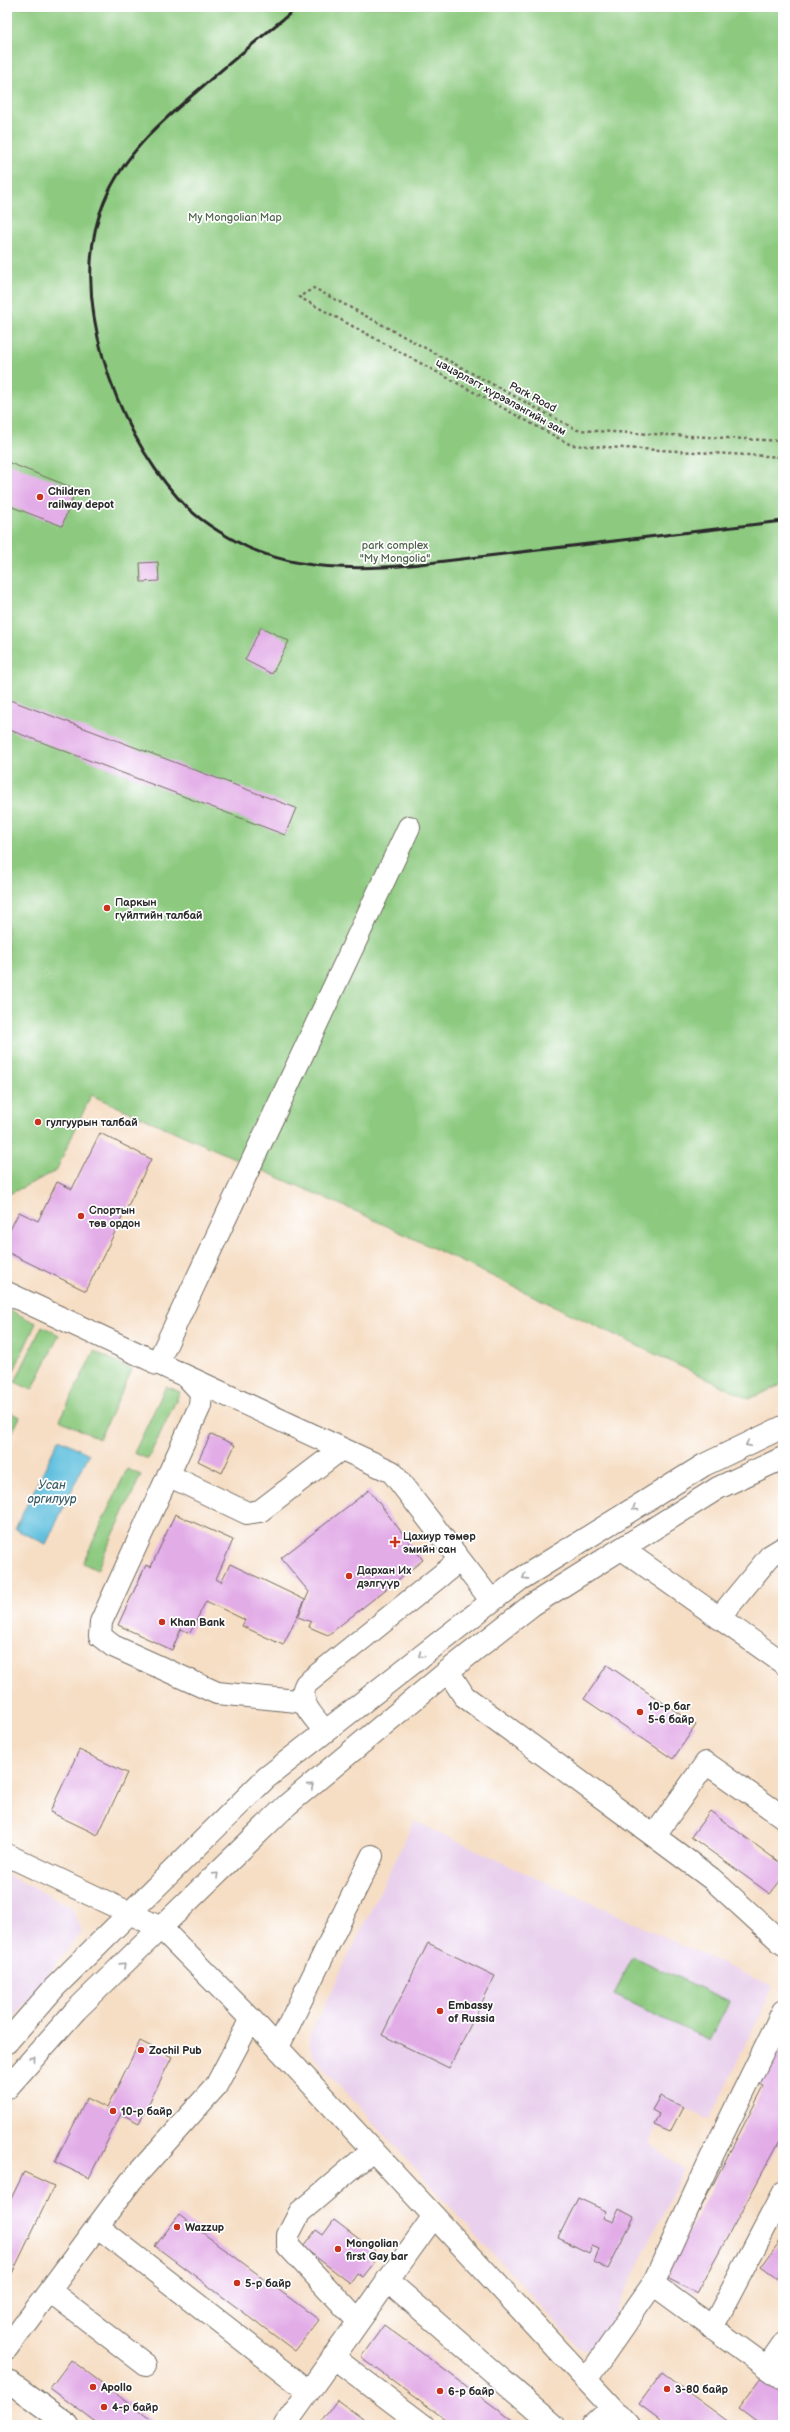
<svg xmlns="http://www.w3.org/2000/svg" width="790" height="2432" font-family="'Balsamiq Sans',sans-serif">
  <style>
    .built { fill: #e9d1ed }
    .green { fill: #8dca80; stroke: #5c7a56 }
    .water { fill: #60c0de; stroke: #467684 }
    .building { fill: #e2ace7 }
    .lines { fill: none; stroke-linecap: round; stroke-linejoin: round }
    .minor-casing { stroke: #726a61; stroke-width: 24 }
    .major-casing { stroke: #726a61; stroke-width: 24 }
    .path { stroke: #726a61; stroke-width: 2.5; stroke-dasharray: 3 3; stroke-linecap: butt }
    .minor { stroke: #fff; stroke-width: 22 }
    .major { stroke: #fff; stroke-width: 22 }
    .rail { stroke: #2b2b2b; stroke-width: 3 }
    .oneway { stroke: #a0a0a0 }
    .poi-dot { fill: #c8321e; stroke: #fff; stroke-width: 1.5 }
    .labels { text-anchor: middle; dominant-baseline: central; stroke-width: 3.5; stroke-linejoin: round; paint-order: stroke }
    .park-label { font-size: 11px; fill: #4d6349; stroke: #fff }
    .street-label { font-size: 11px; fill: #2b2b2b; stroke: #fff }
    .poi-label { font-size: 11px; font-weight: bold; fill: #2b2b2b; stroke: #fff; text-anchor: start }
    .water-label { font-size: 12px; font-style: italic; fill: #3e5f6a; stroke: #fff }
  </style>
  <rect width="100%" height="100%" fill="#fff"/>
  <filter id="ink" filterUnits="userSpaceOnUse"><feTurbulence type="fractalNoise" baseFrequency=".025" numOctaves="2"/><feDisplacementMap in="SourceGraphic" scale="8" xChannelSelector="R" yChannelSelector="G"/><feConvolveMatrix kernelMatrix="1 2 1 2 8 2 1 2 1" color-interpolation-filters="sRGB"/></filter>
  <filter id="wash" filterUnits="userSpaceOnUse"><feTurbulence type="fractalNoise" baseFrequency=".012" numOctaves="4" result="noise"/><feDisplacementMap in="SourceGraphic" scale="16" xChannelSelector="R" yChannelSelector="G"/><feGaussianBlur stdDeviation="0.9" result="paint"/><feColorMatrix in="noise" values="0 0 0 0 0 0 0 0 0 0 0 0 0 0 0 0 0 1.4 0 .05"/><feComposite in="paint" operator="in"/></filter>
  <g filter="url(#wash)">
    <rect width="100%" height="100%" fill="#f6dec5"/>
    <path class="built" d="M414 1821 773 1987 709 2120 683 2107 670 2132 657 2126 649 2143 684 2170 598 2347 585 2350 577 2346 314 2057 310 2047 309 2037Z
      M7 1875 72 1907 81 1932 7 2027Z"/>
    <path class="green" d="M7 7H783V1384L749 1399 364 1215 91 1095 56 1171 7 1195Z
      M7 1309 36 1323 9 1381 7 1380Z
      M42 1326 59 1335 32 1390 15 1382Z
      M94 1351 132 1370 99 1439 60 1420Z
      M166 1386 180 1392 148 1459 134 1453Z
      M7 1411 20 1417 7 1443Z
      M127 1469 141 1475 97 1570 83 1563Z
      M632 1956 729 2001 710 2041 614 1995Z"/>
    <path class="water" d="M59 1439 89 1454 46 1544 15 1529Z"/>
    <g id="blocks">
      <path class="building" d="M7 462 76 489 62 526 7 505Z
        M158 562 159 581 141 582 140 563Z
        M261 627 289 641 272 674 245 660Z
        M7 699 296 808 285 835 7 729Z
        M100 1133 151 1159 86 1291 7 1252V1236L19 1212 38 1221 57 1182 72 1189Z
        M211 1434 235 1445 222 1473 198 1461Z
        M369 1490 423 1560 328 1635 309 1627 311 1622 298 1617 309 1592 281 1558Z
        M175 1514 233 1540 216 1579 221 1582 230 1564 305 1600 283 1645 242 1626 245 1620 206 1601 190 1633 181 1629 172 1650 118 1625 146 1565 151 1567Z
        M607 1665 696 1725 673 1759 584 1699Z
        M79 1750 127 1773 98 1835 50 1812Z
        M710 1811 783 1865V1877L770 1894 691 1837Z
        M428 1943 495 1976 449 2068 382 2035Z
        M783 2033V2135L697 2293 665 2277 764 2086 757 2083Z
        M140 2041 172 2057 139 2123 121 2114 89 2178 55 2162 87 2098 107 2108Z
        M660 2096 683 2107 670 2132 654 2125 659 2114 652 2110Z
        M24 2172 54 2186 7 2284V2207Z
        M578 2198 606 2211 603 2218 613 2222 619 2209 634 2217 608 2269 594 2262 599 2249 592 2246 589 2253 558 2238Z
        M179 2215 319 2320 295 2351 155 2246Z
        M334 2220 375 2251 369 2259 374 2263 363 2277 357 2273 350 2283 303 2247 316 2230 323 2235Z
        M783 2237V2283L761 2267Z
        M384 2325 519 2425H453L361 2357Z
        M71 2360 158 2425H99L50 2388Z
        M662 2373 733 2425H667L639 2404Z
        M762 2377 783 2392V2425H762L739 2408Z
        M337 2400 370 2424 369 2425H319Z"/>
    </g>
  </g>
  <g filter="url(#ink)">
    <use href="#blocks" fill-opacity="0" stroke="#726a61" stroke-width="1"/>
    <g class="lines">
      <g class="minor-casing">
        <path id="minor" d="M7 1293 392 1472 491 1600
          M157 1364 409 827
          M188 1378 201 1392 200 1406 101 1622 100 1636 113 1646 217 1693 297 1701 305 1704
          M168 1475 247 1513 260 1511 341 1449
          M622 1549 783 1663
          M719 1618 770 1556 783 1548
          M448 1671 464 1696 654 1836 706 1763 783 1817
          M325 1731C315 1718 296 1702 306 1684L460 1560
          M654 1836 712 1879 783 1944
          M161 1928 251 2019 628 2425
          M278 2047 372 1856
          M97 2226 308 2391
          M387 2280 554 2425
          M653 2284 711 2158 783 2011
          M50 2291 146 2365
          M358 2321 288 2246V2235L300 2212 373 2150
          M712 2328 783 2193
          M7 2348 131 2181 216 2086 251 2019
          M333 2357 423 2425
          M767 2367 783 2344
          M7 2380 68 2425
          M586 2380 653 2284 783 2379
          M285 2425 434 2216
          M593 2425 612 2408"/>
      </g>
      <g class="major-casing">
        <path id="major" d="M7 1855 161 1928
          M7 2042 55 1987 266 1778 519 1580 704 1465 783 1427
          M7 2088 76 2010 287 1805 448 1671 532 1605 718 1488 783 1458"/>
      </g>
      <path class="path" d="M783 441 577 430 314 288 299 297 571 445 783 457"/>
      <use href="#minor" class="minor"/>
      <use href="#major" class="major"/>
      <path class="rail" d="M298 7C266 33 234 59 203 86 164 119 124 153 104 202 66 293 115 428 178 498 196 519 223 535 247 547 298 570 357 570 411 565L783 521"/>
    </g>
    <defs><path id="oneway-chevron" d="M-2-3.5L2.5 0L-2 3.5" fill="none" stroke-width="1.6" stroke-linecap="round" stroke-linejoin="round"/></defs>
    <g class="oneway">
      <use href="#oneway-chevron" transform="translate(748 1444) rotate(154)"/>
      <use href="#oneway-chevron" transform="translate(635 1508) rotate(148)"/>
      <use href="#oneway-chevron" transform="translate(525 1577) rotate(148)"/>
      <use href="#oneway-chevron" transform="translate(421 1655) rotate(142)"/>
      <use href="#oneway-chevron" transform="translate(311 1786) rotate(-40)"/>
      <use href="#oneway-chevron" transform="translate(216 1875) rotate(-44)"/>
      <use href="#oneway-chevron" transform="translate(123 1965) rotate(-44)"/>
      <use href="#oneway-chevron" transform="translate(33 2059) rotate(-49)"/>
    </g>
  </g>
  <g class="poi-dot">
    <circle cx="40" cy="497" r="4"/>
    <circle cx="107" cy="908" r="4"/>
    <circle cx="38" cy="1122" r="4"/>
    <circle cx="81" cy="1216" r="4"/>
    <path d="M393 1536h4v4h4v4h-4v4h-4v-4h-4v-4h4z"/>
    <circle cx="349" cy="1576" r="4"/>
    <circle cx="162" cy="1622" r="4"/>
    <circle cx="640" cy="1712" r="4"/>
    <circle cx="440" cy="2011" r="4"/>
    <circle cx="141" cy="2050" r="4"/>
    <circle cx="113" cy="2111" r="4"/>
    <circle cx="177" cy="2227" r="4"/>
    <circle cx="338" cy="2249" r="4"/>
    <circle cx="237" cy="2283" r="4"/>
    <circle cx="93" cy="2387" r="4"/>
    <circle cx="667" cy="2389" r="4"/>
    <circle cx="440" cy="2391" r="4"/>
    <circle cx="104" cy="2407" r="4"/>
  </g>
  <g class="labels">
    <g class="park-label">
      <text x="235" y="217">My Mongolian Map</text>
      <text x="395" y="545">park complex<tspan x="395" dy="13">"My Mongolia"</tspan></text>
    </g>
    <g class="street-label">
      <text transform="translate(501 397) rotate(29)">цэцэрлэгт хүрээлэнгийн зам</text>
      <text transform="translate(533 397) rotate(28)">Park Road</text>
    </g>
    <g class="poi-label">
      <text x="48" y="491">Children<tspan x="48" dy="13">railway depot</tspan></text>
      <text x="115" y="902">Паркын<tspan x="115" dy="13">гүйлтийн талбай</tspan></text>
      <text x="46" y="1122">гулгуурын талбай</text>
      <text x="89" y="1210">Спортын<tspan x="89" dy="13">төв ордон</tspan></text>
      <text x="403" y="1536">Цахиур төмөр<tspan x="403" dy="13">эмийн сан</tspan></text>
      <text x="357" y="1570">Дархан Их<tspan x="357" dy="13">дэлгүүр</tspan></text>
      <text x="170" y="1622">Khan Bank</text>
      <text x="648" y="1706">10-р баг<tspan x="648" dy="13">5-6 байр</tspan></text>
      <text x="448" y="2005">Embassy<tspan x="448" dy="13">of Russia</tspan></text>
      <text x="149" y="2050">Zochil Pub</text>
      <text x="121" y="2111">10-р байр</text>
      <text x="185" y="2227">Wazzup</text>
      <text x="346" y="2243">Mongolian<tspan x="346" dy="13">first Gay bar</tspan></text>
      <text x="245" y="2283">5-р байр</text>
      <text x="101" y="2387">Apollo</text>
      <text x="675" y="2389">3-80 байр</text>
      <text x="448" y="2391">6-р байр</text>
      <text x="112" y="2407">4-р байр</text>
    </g>
    <g class="water-label">
      <text x="52" y="1485">Усан<tspan x="52" dy="14">оргилуур</tspan></text>
    </g>
  </g>
  <rect width="790" height="2432" fill="none" stroke="#fff" stroke-width="24"/>
</svg>
